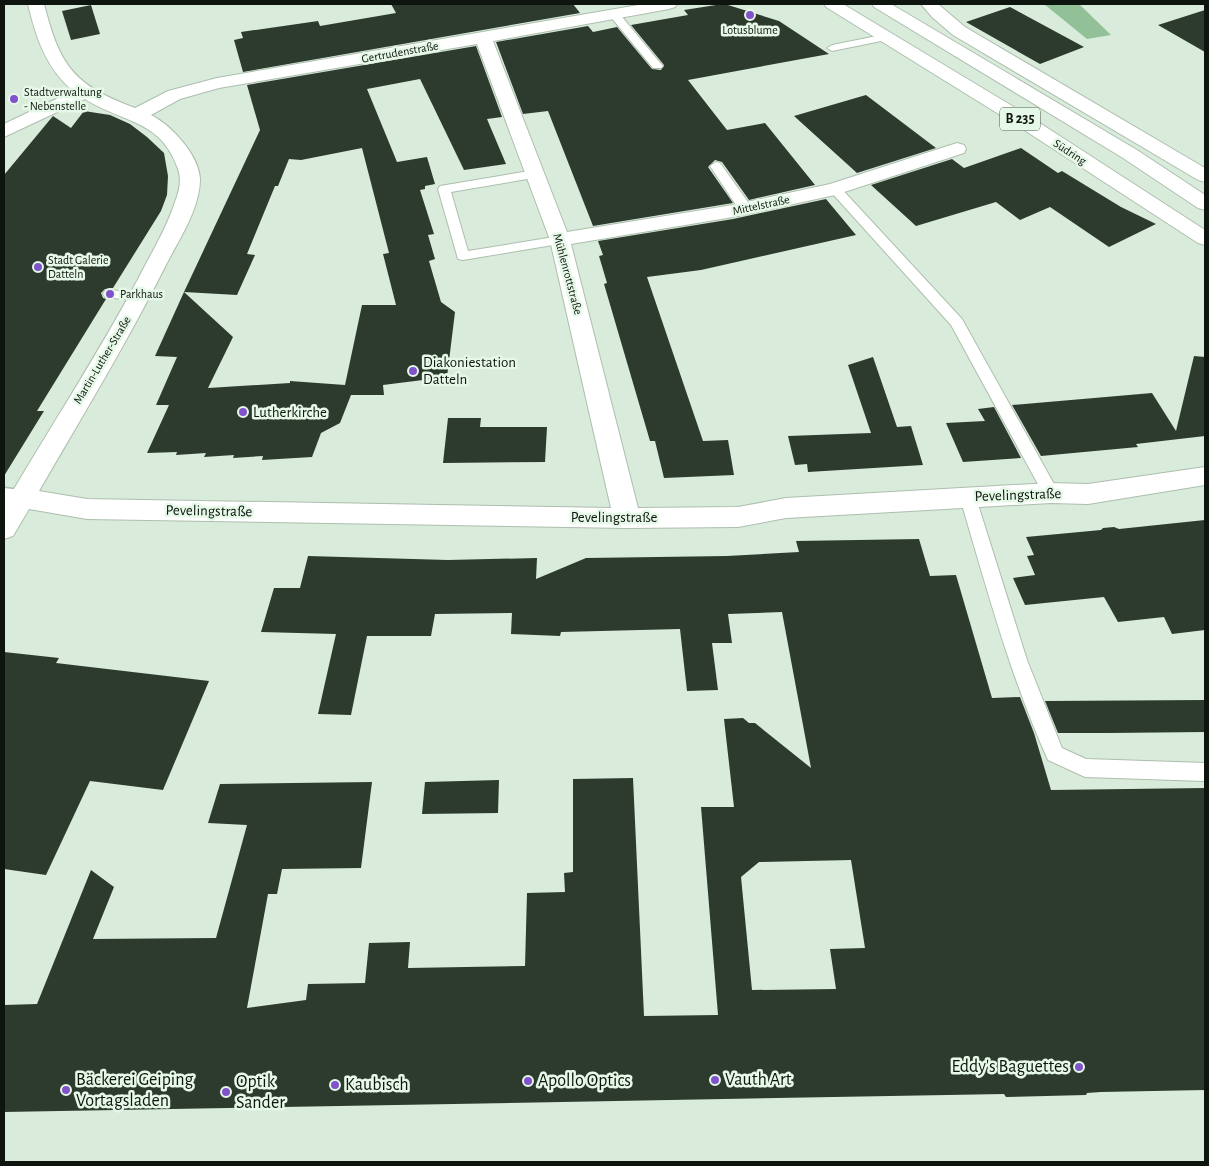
<svg xmlns="http://www.w3.org/2000/svg" width="1209" height="1166" font-family="'Alegreya Sans',sans-serif">
  <style>
    .green { fill: #92c197 }
    .building { fill: #2d3b2e; fill-rule: evenodd }
    .lines { fill: none; stroke-linecap: round; stroke-linejoin: round }
    .service-casing { stroke: #adbeae; stroke-width: 2 }
    .pedestrian-casing { stroke: #adbeae; stroke-width: 3 }
    .minor-casing { stroke: #adbeae; stroke-width: 2 }
    .primary-casing { stroke: #adbeae; stroke-width: 2 }
    .service { fill: #fff; fill-rule: evenodd }
    .pedestrian { fill: #fff; fill-rule: evenodd }
    .minor { fill: #fff; fill-rule: evenodd }
    .primary { fill: #fff; fill-rule: evenodd }
    .poi-dot { fill: #8053cb; stroke: #e6f9e8; stroke-width: 2 }
    .labels { text-anchor: middle; dominant-baseline: central; stroke-width: 5; stroke-linejoin: round; paint-order: stroke }
    .far-poi-label { font-size: 12px; fill: #0e140e; stroke: #e6f9e8; text-anchor: start }
    .far-street-label { font-size: 12px; fill: #0e140e; stroke: #e6f9e8 }
    .shield { fill: #e6f9e8; stroke: #4f594f; stroke-width: 1 }
    .shield-label { font-size: 14px; font-weight: bold; fill: #0e140e }
    .poi-label { font-size: 15px; fill: #0e140e; stroke: #e6f9e8; text-anchor: start }
    .street-label { font-size: 15px; fill: #0e140e; stroke: #e6f9e8 }
    .near-poi-label { font-size: 18px; fill: #0e140e; stroke: #e6f9e8; text-anchor: start }
  </style>
  <rect width="100%" height="100%" fill="#d9ebdb"/>
  <path class="green" d="M1044 4H1079L1111 35 1087 39Z"/>
  <path class="building" d="M391 4H573L580 13 243 72 234 40 243 38 241 32 318 21 320 26 396 13Z
    M91 5 100 34 71 40 62 11Z
    M716 5H728L779 21 829 54 688 80 727 130 765 123 815 185 749 200 722 162 715 160 708 167 733 203 593 226 548 111 523 114 496 42 588 26 593 32 617 27 652 69 661 70 664 65 631 25 688 15 684 10Z
    M1010 7 1084 47 1040 64 966 22Z
    M1205 10V52L1158 25Z
    M476 46 502 117 487 119 506 164 464 170 420 79 367 89 397 162 427 157 435 184 425 186V189L420 190 434 234 428 235 435 259 429 261 441 302 455 312 447 377 383 385 384 395H351L340 423 321 433 312 457 262 460 263 456 233 458 234 455 204 457 206 453 176 455 177 452 147 453 169 405H156L177 357 155 356 184 292 233 337 208 388 290 383V381L345 385 362 305H396L383 254 389 253 362 148 301 160 289 159 278 186H275L247 254 255 255 237 295 184 292 260 130 247 85Z
    M866 95 936 148 857 173 794 116Z
    M84 111 110 115 130 124 147 137 164 153 168 176 167 195 161 211 113 288 105 289 101 293 103 298 106 299 37 411H44L4 476V175L53 116 71 128Z
    M1021 148 1058 173 1062 171 1121 207 1156 224 1109 247 1050 207 1020 220 996 202 916 226 871 185 952 159 964 168Z
    M826 199 856 235 701 270 647 277 703 441 728 440 734 475 664 478 655 441H650L604 284 607 283 599 256 603 255 598 241 733 219Z
    M1194 356 1205 357V436L1136 444 1138 447 1041 456 1012 405 1152 393 1176 431Z
    M873 357 897 427 911 426 923 465 808 472 807 464 795 465 788 436 871 433 848 365Z
    M994 407 1021 458 963 462 946 423 985 421 978 409Z
    M448 418H481L480 427H547L545 462 443 463Z
    M1205 520V630L1172 634 1164 617 1118 622 1104 597 1025 605 1013 578 1035 575 1027 556 1034 555 1026 537 1101 530 1103 528 1114 527 1119 529Z
    M919 539 930 576 956 575 992 698 1020 697 1034 733 1051 790 1205 788V1090L1101 1092 1087 1093 1086 1095 1006 1097 1004 1094 4 1112V1005L37 1004 91 870 114 887 93 939 216 938 247 825 208 823 220 784 372 782 361 868 282 869 277 894H268L247 1008 306 1000 308 984 365 983 369 943 410 942 408 968 525 966 527 893 565 892 564 873 573 872V779L633 778 644 1016 718 1015 701 807H734L724 719 743 718 749 723H755L811 768 782 612 728 614 732 643H712L718 690 687 691 680 629 561 632 560 636 511 634 512 613 435 614 431 636H367L351 715 318 714 336 634 261 632 274 588H300L308 556 448 560 537 558 536 579 586 558 727 556 799 552 796 541ZM851 860 865 948 830 949 836 989 752 990 741 877 759 862Z
    M4 652 59 658 56 663 209 681 163 790 90 781 46 875 4 869Z
    M1205 700V732L1109 733H1058L1045 701Z
    M499 780 498 813 422 814 425 782Z"/>
  <g class="lines">
    <g class="service-casing">
      <path id="service" d="M614 11 618 12 661 64 663 66 661 68H653L610 16 609 14Z
        M887 34 891 35 892 37 891 39 832 51 827 48 832 45Z
        M716 162 720 163 750 205 751 208 750 211H740L710 166Z
        M535 170 539 171 541 174 539 177 451 192 468 251 560 236 567 240 565 243 463 260 458 259 438 189 440 186Z
        M835 185 839 186 962 319 1059 493 1057 497 1051 499 1045 497 951 325 831 192 829 189Z
        M110 290 145 294 147 297 145 300 140 301 105 297 103 294 105 291Z
        M968 492 974 494 976 498 1027 660 1062 748 1086 759 1205 763V781L1085 777 1048 760C1010 676 986 586 960 498L962 494Z"/>
    </g>
    <g class="pedestrian-casing">
      <path id="pedestrian" d="M4 488 30 491 33 498 30 505 21 507 4 506Z"/>
    </g>
    <g class="minor-casing">
      <path id="minor" d="M28 4H44C60 67 74 85 135 108L168 91 217 78 644 4H677L675 7 669 9 493 41 567 232 733 205 830 184 957 143 964 145 966 149 964 153 835 195 733 217 571 244 638 508 738 507 786 498 1051 483 1088 484 1205 467V485L1088 504 1051 503 786 518 738 527 627 528 87 519 29 509 13 536 4 539V506C47 432 96 358 137 281 150 255 166 230 175 202 179 192 182 180 178 169 161 119 122 123 85 99L4 137V124L73 91C46 68 36 38 28 4ZM477 44 550 240 611 508 87 499 39 491C83 415 128 341 167 263 180 238 200 208 200 179 199 155 171 125 151 115L180 99 219 88Z
        M921 4H938L965 27 1205 168V182L1198 180 953 35 932 17Z"/>
    </g>
    <g class="primary-casing">
      <path id="primary" d="M824 4H843L1032 118 1205 230V245L1198 243 1018 126 826 7Z
        M872 4H891L1137 150 1205 195V210L1198 208 1123 158 874 7Z"/>
    </g>
    <use href="#service" class="service"/>
    <use href="#pedestrian" class="pedestrian"/>
    <use href="#minor" class="minor"/>
    <use href="#primary" class="primary"/>
  </g>
  <g class="poi-dot">
    <circle cx="750" cy="15" r="5"/>
    <circle cx="14" cy="99" r="5"/>
    <circle cx="38" cy="267" r="5"/>
    <circle cx="110" cy="294" r="5"/>
    <circle cx="413" cy="371" r="5"/>
    <circle cx="243" cy="412" r="5"/>
    <circle cx="1079" cy="1067" r="5"/>
    <circle cx="715" cy="1080" r="5"/>
    <circle cx="528" cy="1081" r="5"/>
    <circle cx="335" cy="1085" r="5"/>
    <circle cx="66" cy="1090" r="5"/>
    <circle cx="226" cy="1092" r="5"/>
  </g>
  <g class="labels">
    <g class="far-poi-label">
      <text x="750" y="30" text-anchor="middle">Lotusblume</text>
      <text x="24" y="92">Stadtverwaltung<tspan x="24" dy="14">- Nebenstelle</tspan></text>
      <text x="48" y="260">Stadt Galerie<tspan x="48" dy="14">Datteln</tspan></text>
      <text x="120" y="294">Parkhaus</text>
    </g>
    <g class="far-street-label">
      <text transform="translate(400 52) rotate(-10)">Gertrudenstraße</text>
      <text transform="translate(1070 152) rotate(33)">Südring</text>
      <text transform="translate(761 205) rotate(-12)">Mittelstraße</text>
      <text transform="translate(568 274) rotate(75)">Mühlenrottstraße</text>
      <text transform="translate(102 360) rotate(-59)">Martin-Luther-Straße</text>
    </g>
    <rect class="shield" x="1000" y="107.5" width="40" height="23" rx="4"/>
    <g class="shield-label">
      <text x="1020" y="119">B 235</text>
    </g>
    <g class="poi-label">
      <text x="423" y="362">Diakoniestation<tspan x="423" dy="17">Datteln</tspan></text>
      <text x="253" y="412">Lutherkirche</text>
    </g>
    <g class="street-label">
      <text transform="translate(1018 495) rotate(-2)">Pevelingstraße</text>
      <text transform="translate(209 511) rotate(1)">Pevelingstraße</text>
      <text x="614" y="517">Pevelingstraße</text>
    </g>
    <g class="near-poi-label">
      <text x="1069" y="1067" text-anchor="end">Eddy's Baguettes</text>
      <text x="76" y="1080">Bäckerei Geiping<tspan x="76" dy="21">Vortagsladen</tspan></text>
      <text x="725" y="1080">Vauth Art</text>
      <text x="538" y="1081">Apollo Optics</text>
      <text x="236" y="1082">Optik<tspan x="236" dy="21">Sander</tspan></text>
      <text x="345" y="1085">Kaubisch</text>
    </g>
  </g>
  <rect width="1209" height="1166" fill="none" stroke="#0e140e" stroke-width="10"/>
</svg>
